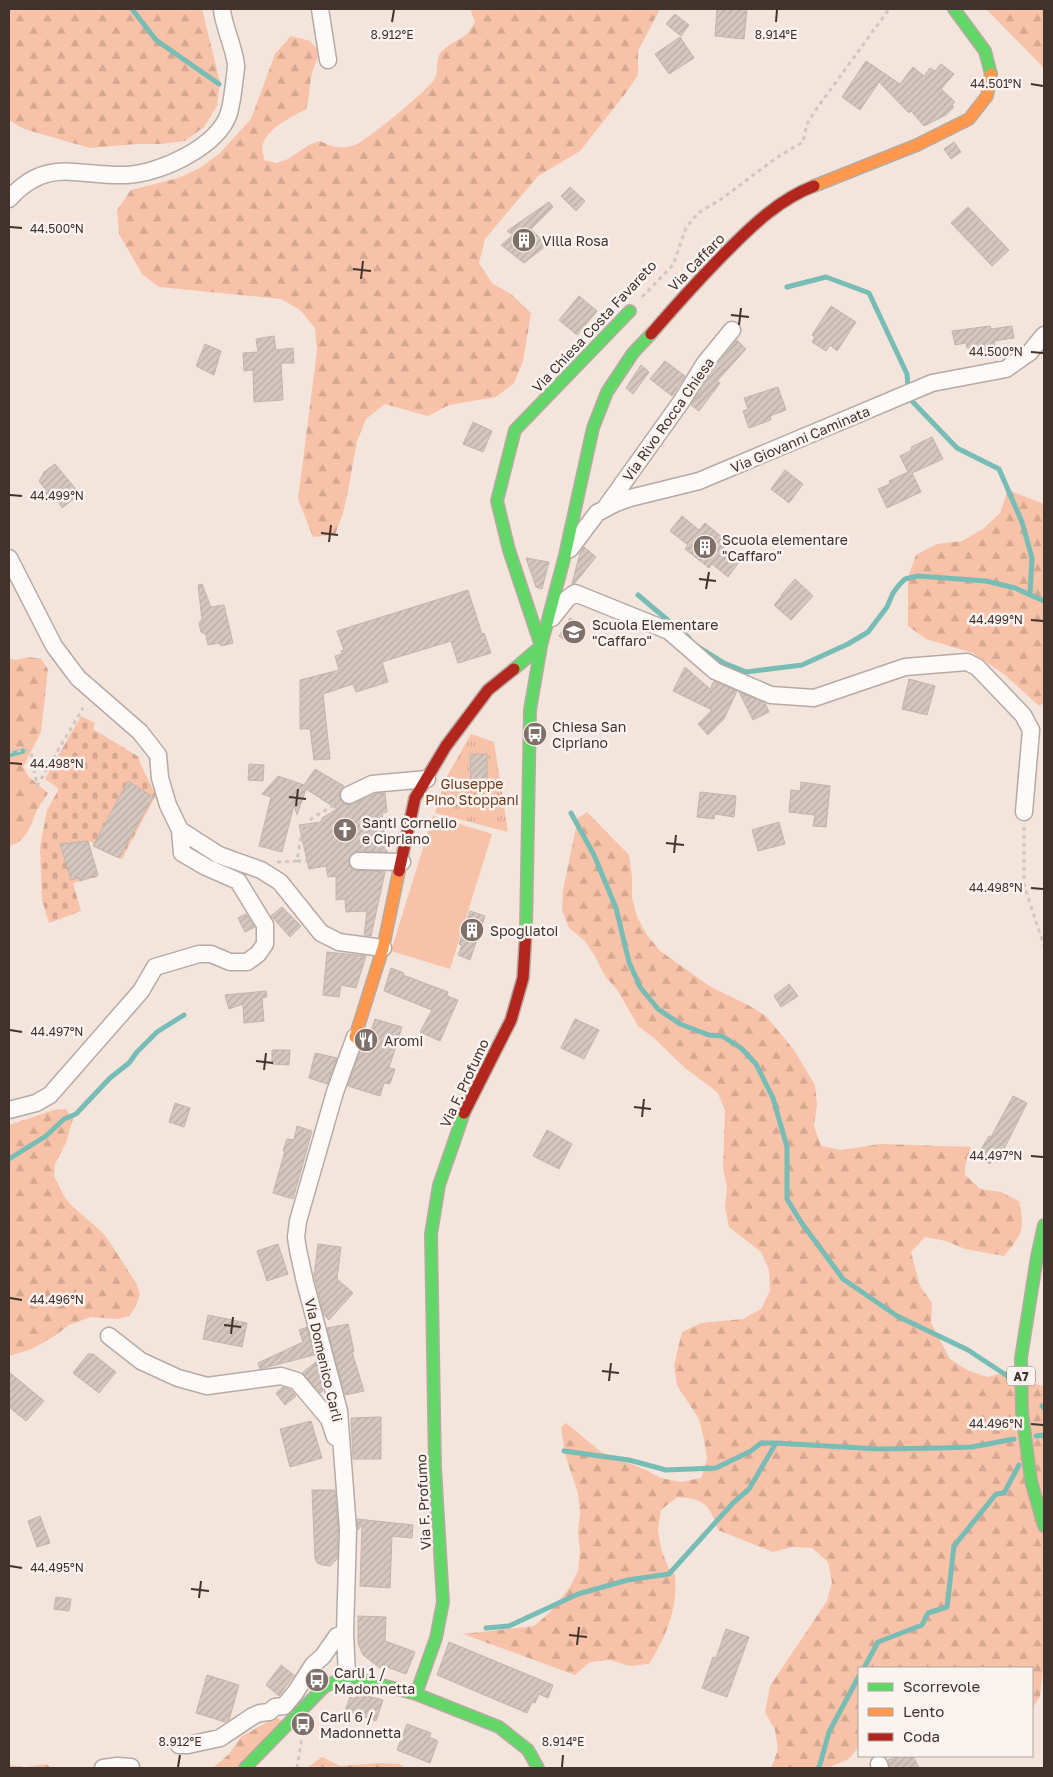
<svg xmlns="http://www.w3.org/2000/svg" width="1053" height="1777" font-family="'Golos Text',sans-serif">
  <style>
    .forest { fill: url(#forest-firs) }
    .cemetery { fill: url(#cemetery-stones) }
    .park { fill: url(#park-tufts) }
    .pitch { fill: #f7c2a8 }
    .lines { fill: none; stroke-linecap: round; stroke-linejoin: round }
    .stream { stroke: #78bcb6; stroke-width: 5 }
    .building { fill: url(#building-hatch); stroke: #c2b5ae }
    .street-casing { stroke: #b6aaa3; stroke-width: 19 }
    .fast-casing { stroke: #b6aaa3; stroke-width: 14 }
    .slow-casing { stroke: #b6aaa3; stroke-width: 14 }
    .jam-casing { stroke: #b6aaa3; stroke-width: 14 }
    .path { stroke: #cec8c5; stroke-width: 3; stroke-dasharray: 4 4; stroke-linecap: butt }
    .street { stroke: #fdfbfa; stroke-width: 16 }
    .fast { stroke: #63d668; stroke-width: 11 }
    .slow { stroke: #ff974d; stroke-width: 11 }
    .jam { stroke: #b3261e; stroke-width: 11 }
    .ticks { fill: none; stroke: #41332c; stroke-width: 2 }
    .labels { text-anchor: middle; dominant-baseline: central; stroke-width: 5; stroke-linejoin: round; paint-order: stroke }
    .shield { fill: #faf3ef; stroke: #786d66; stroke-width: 1 }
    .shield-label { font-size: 12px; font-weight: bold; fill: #41332c }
    .poi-label { font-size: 14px; fill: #41332c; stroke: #faf3ef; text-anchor: start }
    .street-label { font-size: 14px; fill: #41332c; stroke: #faf3ef }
    .park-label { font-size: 14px; fill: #6f381a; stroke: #faf3ef }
    .ticks-label { font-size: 12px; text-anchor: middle; fill: #41332c; stroke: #faf3ef; stroke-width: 5; stroke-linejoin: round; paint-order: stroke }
  </style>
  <defs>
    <pattern id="forest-firs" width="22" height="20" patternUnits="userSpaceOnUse" patternTransform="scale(1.25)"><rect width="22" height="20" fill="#f7c2a8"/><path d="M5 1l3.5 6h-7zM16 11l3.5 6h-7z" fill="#d5a791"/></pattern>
    <pattern id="cemetery-stones" width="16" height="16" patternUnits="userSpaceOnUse" patternTransform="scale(1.25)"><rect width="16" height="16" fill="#f7c2a8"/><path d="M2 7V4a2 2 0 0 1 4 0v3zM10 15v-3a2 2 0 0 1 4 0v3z" fill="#d5a791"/></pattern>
    <pattern id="park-tufts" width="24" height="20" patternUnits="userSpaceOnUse" patternTransform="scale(1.25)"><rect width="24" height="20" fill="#f7c2a8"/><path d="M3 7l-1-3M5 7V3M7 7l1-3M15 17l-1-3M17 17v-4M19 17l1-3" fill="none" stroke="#d5a791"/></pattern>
    <pattern id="building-hatch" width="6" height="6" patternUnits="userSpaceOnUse" patternTransform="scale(1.25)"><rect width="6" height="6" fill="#d4c7c0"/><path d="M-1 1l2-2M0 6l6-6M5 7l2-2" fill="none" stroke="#b7aba5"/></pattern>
  </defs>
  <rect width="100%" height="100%" fill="#f3e4dc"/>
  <path class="forest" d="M9 9H202L220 82 217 106 204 127 185 141 161 144H136L90 148 24 129 9 120Z
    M470 9H660L638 51V75L625 94 580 151 538 176 485 239 479 263 492 283 512 295 531 313 523 361 514 383 496 397 449 405 428 416 385 404 366 419 357 441 348 491 343 513 335 535 313 537 298 499 317 351 315 328 300 310 281 299 159 287 142 274 119 234 117 210 131 190 178 178 200 168 220 153 251 119 275 54 291 36 310 41 318 50C318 62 315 63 312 73 309 85 310 97 306 109 291 118 265 128 262 148 262 151 264 156 264 160L276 163 288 159 309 145 320 141C331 147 340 149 353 146 364 143 431 88 435 78 439 70 435 59 441 52 449 43 461 40 469 32 471 29 473 25 475 22Z
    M986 9H1044V68Z
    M1008 490 1044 504V703L1039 706 1005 675 973 653 926 639 908 626V577L916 555 937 544 962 541 983 529 1000 513Z
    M29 657 41 659 48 669 41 732 23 767 29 777 48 793C45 799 40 804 37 810 30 826 27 842 9 846V659L16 660Z
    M587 812 629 855 632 877V898L637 917 647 935 660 951 711 987 748 1005 766 1016 794 1050 815 1085 817 1105 814 1126 821 1146 841 1150 881 1144 971 1147 965 1166V1175L980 1189 1001 1192 1019 1201C1025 1229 1023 1234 1004 1256L965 1249 946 1241 925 1237 911 1252 920 1286 932 1303 931 1323 950 1359 967 1370 987 1377 1007 1372 1044 1387V1660L1040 1696 1032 1709V1668H859V1746L849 1759 830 1767 771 1768 778 1750 775 1730 765 1712 770 1686 827 1601 832 1582 828 1562 812 1548 792 1547 773 1552 718 1530C709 1503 704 1499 677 1497L661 1510 658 1530 661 1549 669 1569 675 1575C678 1608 666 1637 649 1664L630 1666 610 1660 590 1662 575 1675 463 1634 534 1626 548 1614 569 1589 578 1571 580 1552 578 1532 580 1512 578 1493 565 1454 561 1427 566 1423 601 1452 646 1470 661 1478 681 1482 701 1478 707 1459 704 1439 699 1419 677 1385 674 1365 682 1332 701 1323 743 1319 761 1309 770 1291 769 1270 761 1252 729 1227 725 1207 727 1187 723 1168 725 1109 717 1092 685 1068 654 1038 638 1026 618 991 605 976 596 958 585 941 569 928 562 910 563 890 578 818Z
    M66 1109 73 1119 66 1143 55 1164 54 1176 65 1198 73 1207 101 1231 109 1241 136 1283 140 1294 136 1306 129 1316 118 1319 91 1317 69 1325 53 1337 32 1349 9 1356V1125L54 1110Z
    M276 1717 283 1721 238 1768H213L229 1754 241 1737Z
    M322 1757 340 1766 380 1763 399 1764 405 1768H307Z
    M46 1764 52 1768H9V1765L26 1767Z"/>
  <path class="cemetery" d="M81 716 95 723 93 729 139 757 140 763 156 795 122 859 89 841 97 877 73 883 81 911 49 923 42 900 40 847 47 810 59 789 45 779Z"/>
  <path class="park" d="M471 734 494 742 508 832 435 813 446 778Z"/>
  <path class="pitch" d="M433 816 492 834 450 969 391 951Z"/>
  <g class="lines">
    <path class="stream" d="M132 9 156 40 219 84
      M787 287 826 277 869 293 907 374 909 398 957 448 999 469 1022 522 1032 558 1030 594
      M638 595 689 638
      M697 646 724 663 746 672 802 665 848 644 868 632 887 607 893 593 899 585 905 579 918 576 986 581 1015 588 1044 601
      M9 755 23 751
      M571 813 594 855 616 908 629 962 640 987 658 1009 680 1024 709 1035 722 1036 741 1048 756 1064 773 1098 787 1147V1199L801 1222 843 1279 897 1316 968 1350 1012 1379
      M9 1159 46 1136 64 1119 76 1114 110 1078 129 1063 137 1052 157 1032 184 1015
      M1042 1406 1044 1408
      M1036 1436 1044 1435
      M564 1451 629 1460 666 1470 716 1468 751 1451 761 1443H776L878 1449 941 1448 972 1447 1014 1439
      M486 1628 509 1626 578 1594 628 1580 669 1574 733 1503 749 1489 776 1443
      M864 1668 878 1642 922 1625 928 1613 947 1607 954 1546 996 1494 1004 1493 1019 1465
      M819 1768 829 1732 859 1676"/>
  </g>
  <path class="building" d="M717 9H747L744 39 715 36Z
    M675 14 689 25 681 36 666 24Z
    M680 37 694 58 669 74 655 54Z
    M866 61 900 84 913 67 924 76 930 68 935 71 941 64 954 74 941 89 955 102 952 105 954 107 946 115 924 126 911 111 909 113 879 82 860 110 842 97Z
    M954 142 961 152 951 159 944 149Z
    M570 187 585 201 576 211 561 196Z
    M549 202 553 207 531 229 547 245 524 263 501 245 513 235 507 231Z
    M968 207 1009 250 992 266 951 223Z
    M579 296 597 311 577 335 559 320Z
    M831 306 856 322 837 351 830 345 826 351 812 342 815 337 812 335Z
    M990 326 991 329 1012 326 1014 338 994 341 996 349 982 353 980 345 967 348 966 343 955 345 952 331Z
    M274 336 276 350 293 348 294 363H281L283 400 254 402 253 370 244 371 243 353 258 352 256 339Z
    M737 340 746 349 717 381 720 383 699 411 691 405 713 369Z
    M205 344 221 351 214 375 196 366Z
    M665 361 685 376 672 396 650 379Z
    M641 365 649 372 633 394 626 388Z
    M778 387 786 410 770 416 771 420 749 428 743 411 748 409 744 398Z
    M473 422 492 431 483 452 463 444Z
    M932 437 943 459 912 473 921 492 887 508 878 489 890 484 889 481 908 472 900 456 912 450 911 447Z
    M55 464 80 494 62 508 57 500H50L44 493 45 489 39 481 44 472Z
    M785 470 803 484 789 503 771 489Z
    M682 516 699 530 705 523 728 542 723 549 739 562 728 577 712 564 709 568 685 549 688 545 670 531Z
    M584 547 596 557 575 583 572 584 580 553Z
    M526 558 549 562 542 589 536 587Z
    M795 579 813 596 791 620 774 605 782 596 781 595Z
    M202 584 211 607 224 605 233 643 222 646 218 643 208 645 206 635 201 632 199 623 202 619 198 585Z
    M468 590 482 634 484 633 491 653 458 663 451 641 382 662 388 682 356 692 353 684 323 694 330 759 314 760 310 729H300V680L339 670 335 656 342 654 341 651 344 650 337 631Z
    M570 618 581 625 571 644 559 636Z
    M685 667 710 689 714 681 737 691 724 719 708 735 698 724 712 710 673 691Z
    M909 679 935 686 927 715 902 709Z
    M739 692 765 703 769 712 753 720Z
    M470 754H487V786H471Z
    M249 764 264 765 263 781 248 780Z
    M315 769 344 786 341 790 339 795 343 803 348 805 353 804 375 794 385 793 387 812 382 813 387 852 358 851 353 853 348 860 350 866 353 870 385 872 371 936 364 935 367 911 346 912 345 899 336 900V876L328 877 326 866 309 869 299 825 321 822 322 818 337 809 306 789 297 815 294 805 282 852 259 846 271 797 262 794 278 776 304 785Z
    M128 781 153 797 119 858 93 846Z
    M801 782 830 786 826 827 813 826 815 815 789 812 791 790 800 791Z
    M700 792 736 796 734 817 715 814 714 819 697 817Z
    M779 822 785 844 758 851 752 830Z
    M88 841 98 875 80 881 79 877 71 880 60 844Z
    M282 907 301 926 290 937 271 916Z
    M470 911 485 916 470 960 458 955 462 945 459 944Z
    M246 914 255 927 245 932 238 918Z
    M327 952 366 956 356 988 341 985 339 997 323 995Z
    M391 968 404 973 403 975 448 992 447 996 458 1000 440 1041 420 1032 432 1010 384 991Z
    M789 984 798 996 781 1007 774 996Z
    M266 991 267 997 262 998 264 1021 244 1023 243 1004 229 1009 225 995Z
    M375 1019 402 1027 389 1068 395 1069 390 1084 384 1083 380 1096 348 1086 361 1049 368 1041Z
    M575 1019 599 1030 584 1059 561 1048Z
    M272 1050H290L289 1065 272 1064Z
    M315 1053 337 1058 327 1084 309 1078Z
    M1013 1096 1027 1103 997 1163 993 1160 990 1164 977 1156 989 1136 991 1137Z
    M175 1103 190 1108 184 1127 169 1122Z
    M297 1126 312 1131 293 1199 273 1193 285 1151H283L287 1139 294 1140Z
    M547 1130 572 1144 559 1169 533 1156Z
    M278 1244 288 1274 267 1281 257 1251Z
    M318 1244 341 1247 337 1279 353 1293 329 1320 324 1315 314 1275Z
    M208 1315 247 1323 242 1347 203 1339Z
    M348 1324 354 1351 352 1352 364 1391 345 1395 327 1328Z
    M307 1327 314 1355 260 1369 258 1363 303 1342 299 1330Z
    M88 1354H93L116 1372 99 1393 73 1373Z
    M316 1362 323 1391 320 1393 302 1373Z
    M9 1372 44 1401 26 1421 9 1407Z
    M283 1387 291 1390 296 1396 285 1405 276 1393Z
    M381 1417V1459H353L351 1418Z
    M311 1421 322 1458 290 1467 280 1429Z
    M312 1490H335L338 1529 337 1559 330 1566 322 1565 317 1563 315 1558Z
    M40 1516 50 1543 37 1547 28 1521Z
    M357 1519 413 1525 412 1538 392 1536 390 1588 360 1586 362 1524 358 1530Z
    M56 1597 71 1599 69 1611 54 1609Z
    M358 1616 386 1617 385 1641 415 1652 406 1674 381 1665 380 1668 363 1655 358 1643Z
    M726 1629 749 1637 727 1697 702 1688 713 1657 716 1658Z
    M449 1642 553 1685 548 1698 539 1694 535 1703 532 1702 527 1713 437 1675Z
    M281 1665 294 1675 279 1696 266 1685Z
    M207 1675 239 1685 229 1720 225 1722 196 1713Z
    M356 1693 383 1700 376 1721 345 1711 350 1697 356 1699Z
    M407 1724 431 1733 429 1737 438 1741 430 1763 397 1750Z
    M897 1756H913L919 1768H890L888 1760Z"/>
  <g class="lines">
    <g class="street-casing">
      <path id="street" d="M320 9 328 60
        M9 199C47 156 79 177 126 175 159 174 218 147 229 113 233 99 234 82 236 68 237 54 223 26 222 9
        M606 507 681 402 705 363 732 330
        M570 549 597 513 616 503 630 498 699 481 932 383 1006 369 1030 352 1044 335
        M9 558 54 646 78 678 140 732 158 755 160 778 168 805 180 830 219 855 261 870 280 882 321 933 339 942 383 948
        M552 618 567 599 575 593 669 631 715 671 771 695 814 698 905 667 967 662 977 667 1023 715 1031 730 1024 812
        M349 795 372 784 427 779
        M358 861 402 862
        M9 1110 36 1103 50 1095 141 991 155 967 199 954H211L230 962H247L258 954 265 944V925L238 881 206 867 182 853 180 830
        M109 1336 141 1361 178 1378 207 1386 281 1376 297 1381 329 1419 335 1437
        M347 1676 345 1633 348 1529 339 1411 305 1282 298 1250 296 1237 298 1221 335 1092 355 1037
        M179 1745H188L220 1738 253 1716 260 1713 269 1712 275 1707 284 1706 295 1693 313 1665 323 1656 337 1636 345 1633
        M879 1764 880 1768
        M103 1768 117 1766 131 1767"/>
    </g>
    <g class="fast-casing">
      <path id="fast" d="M954 9 985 51 991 74
        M514 669 541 646 509 550 497 501 515 430 630 311
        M526 930 530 710 541 646 565 555 593 428 607 392 633 353 651 334
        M1044 1225 1037 1257 1021 1358 1022 1412 1031 1481 1044 1526
        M416 1694 436 1638 443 1602 435 1468 431 1234 439 1185 464 1113
        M245 1768 324 1687 347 1676 416 1694 499 1727 528 1750 538 1768"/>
    </g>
    <g class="slow-casing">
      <path id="slow" d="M814 186 917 145 969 119 987 96 991 74
        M355 1037 383 948 399 871"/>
    </g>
    <g class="jam-casing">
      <path id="jam" d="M651 334C676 305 702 276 729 249 754 224 780 199 814 186
        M399 871 415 798 446 746 488 690 514 669
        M464 1113 511 1020 523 978 526 930"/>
    </g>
    <path class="path" d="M642 297 673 265 686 228 698 213 720 200 776 158 803 142 807 124 815 111 889 9
      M9 752 27 750 31 752 37 786
      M37 786 83 708
      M1024 827V885L1044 946
      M297 861H308
      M277 862 297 861 302 831 312 818 338 803
      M297 1768 302 1737"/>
    <use href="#street" class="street"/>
    <use href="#fast" class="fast"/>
    <use href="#slow" class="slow"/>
    <use href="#jam" class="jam"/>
  </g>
  <path class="ticks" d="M392 22 394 10M776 22 777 10M1031 84 1043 86M10 227 22 228M353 269 371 271M361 279 363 261M731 315 749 317M739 325 741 308M1031 352 1043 353M10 495 22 496M321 533 338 535M329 542 331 525M699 579 716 581M706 589 709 572M1031 620 1043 621M10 763 22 764M289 797 306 799M296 806 298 789M666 843 684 845M674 853 676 835M1031 888 1043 889M10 1030 22 1032M256 1061 273 1063M264 1070 266 1053M634 1107 651 1109M642 1117 644 1099M1031 1156 1043 1157M10 1298 22 1300M224 1325 241 1327M231 1334 233 1317M602 1371 619 1373M609 1381 611 1363M1031 1424 1043 1425M10 1566 22 1568M191 1589 209 1591M199 1598 201 1581M569 1635 587 1637M577 1645 579 1627M178 1767 180 1755M562 1767 563 1755"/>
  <defs>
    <g id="building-disc" transform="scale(1.25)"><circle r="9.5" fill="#7f716a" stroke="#faf3ef"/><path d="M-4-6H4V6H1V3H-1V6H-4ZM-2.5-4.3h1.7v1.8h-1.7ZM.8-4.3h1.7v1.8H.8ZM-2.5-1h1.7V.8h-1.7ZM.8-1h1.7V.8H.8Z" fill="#fff"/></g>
    <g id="school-disc" transform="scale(1.25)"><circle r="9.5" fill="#7f716a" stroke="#faf3ef"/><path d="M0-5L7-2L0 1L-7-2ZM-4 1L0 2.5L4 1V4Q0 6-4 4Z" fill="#fff"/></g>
    <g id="bus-disc" transform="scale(1.25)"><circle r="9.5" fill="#7f716a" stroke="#faf3ef"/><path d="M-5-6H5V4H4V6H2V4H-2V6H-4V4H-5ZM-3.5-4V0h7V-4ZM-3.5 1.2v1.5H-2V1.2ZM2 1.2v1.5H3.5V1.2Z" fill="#fff"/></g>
    <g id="church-disc" transform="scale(1.25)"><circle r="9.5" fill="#7f716a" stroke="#faf3ef"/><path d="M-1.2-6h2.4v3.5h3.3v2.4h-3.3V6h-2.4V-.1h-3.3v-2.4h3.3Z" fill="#fff"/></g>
    <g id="restaurant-disc" transform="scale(1.25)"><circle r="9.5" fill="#7f716a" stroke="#faf3ef"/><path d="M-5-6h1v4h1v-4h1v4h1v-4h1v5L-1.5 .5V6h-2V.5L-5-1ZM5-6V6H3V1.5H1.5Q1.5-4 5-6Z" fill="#fff"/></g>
  </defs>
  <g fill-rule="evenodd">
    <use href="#building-disc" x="524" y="240"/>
    <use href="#building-disc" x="705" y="547"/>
    <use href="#school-disc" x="574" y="632"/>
    <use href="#bus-disc" x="535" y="734"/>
    <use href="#church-disc" x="345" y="830"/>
    <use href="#building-disc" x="472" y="930"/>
    <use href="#restaurant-disc" x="366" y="1040"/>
    <use href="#bus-disc" x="317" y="1680"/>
    <use href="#bus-disc" x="303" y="1724"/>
  </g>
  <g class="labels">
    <rect class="shield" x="1007" y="1366.5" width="28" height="19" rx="4"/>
    <g class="shield-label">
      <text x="1021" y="1376">A7</text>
    </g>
    <g class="poi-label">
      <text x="542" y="240">Villa Rosa</text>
      <text x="722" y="539">Scuola elementare<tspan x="722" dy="16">"Caffaro"</tspan></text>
      <text x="592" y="624">Scuola Elementare<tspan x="592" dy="16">"Caffaro"</tspan></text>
      <text x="552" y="726">Chiesa San<tspan x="552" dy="16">Cipriano</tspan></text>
      <text x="362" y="822">Santi Cornelio<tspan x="362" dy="16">e Cipriano</tspan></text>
      <text x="490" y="930">Spogliatoi</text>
      <text x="384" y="1040">Aromi</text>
      <text x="334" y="1672">Carli 1 /<tspan x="334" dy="16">Madonnetta</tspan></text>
      <text x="320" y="1716">Carli 6 /<tspan x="320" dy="16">Madonnetta</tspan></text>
    </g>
    <g class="street-label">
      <text transform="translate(696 262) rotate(-46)">Via Caffaro</text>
      <text transform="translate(594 326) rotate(-47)">Via Chiesa Costa Favareto</text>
      <text transform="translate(668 419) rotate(-55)">Via Rivo Rocca Chiesa</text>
      <text transform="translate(800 439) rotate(-23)">Via Giovanni Caminata</text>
      <text transform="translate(464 1083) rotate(-65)">Via F. Profumo</text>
      <text transform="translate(324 1360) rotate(77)">Via Domenico Carli</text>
      <text transform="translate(423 1502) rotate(-93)">Via F. Profumo</text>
    </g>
    <g class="park-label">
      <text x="472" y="783">Giuseppe<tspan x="472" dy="16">Pino Stoppani</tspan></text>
    </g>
  </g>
  <g class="ticks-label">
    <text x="392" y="39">8.912°E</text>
    <text x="776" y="39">8.914°E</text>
    <text x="996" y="88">44.501°N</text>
    <text x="57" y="233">44.500°N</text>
    <text x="996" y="356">44.500°N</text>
    <text x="57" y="500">44.499°N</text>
    <text x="996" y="624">44.499°N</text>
    <text x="57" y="768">44.498°N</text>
    <text x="996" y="892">44.498°N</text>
    <text x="57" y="1036">44.497°N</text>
    <text x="996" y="1160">44.497°N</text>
    <text x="57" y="1304">44.496°N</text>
    <text x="996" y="1428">44.496°N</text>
    <text x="57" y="1572">44.495°N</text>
    <text x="180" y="1746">8.912°E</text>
    <text x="563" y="1746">8.914°E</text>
  </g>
  <rect width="1053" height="1777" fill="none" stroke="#41332c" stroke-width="20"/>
  <rect x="858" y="1667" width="175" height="90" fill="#faf3ef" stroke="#b0a6a1"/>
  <rect x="868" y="1683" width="25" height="8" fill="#63d668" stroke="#b0a6a1"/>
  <text x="903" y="1692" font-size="15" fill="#41332c">Scorrevole</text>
  <rect x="868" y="1708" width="25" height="8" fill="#ff974d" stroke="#b0a6a1"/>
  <text x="903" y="1717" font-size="15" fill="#41332c">Lento</text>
  <rect x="868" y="1733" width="25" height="8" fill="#b3261e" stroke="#b0a6a1"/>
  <text x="903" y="1742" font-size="15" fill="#41332c">Coda</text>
</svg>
